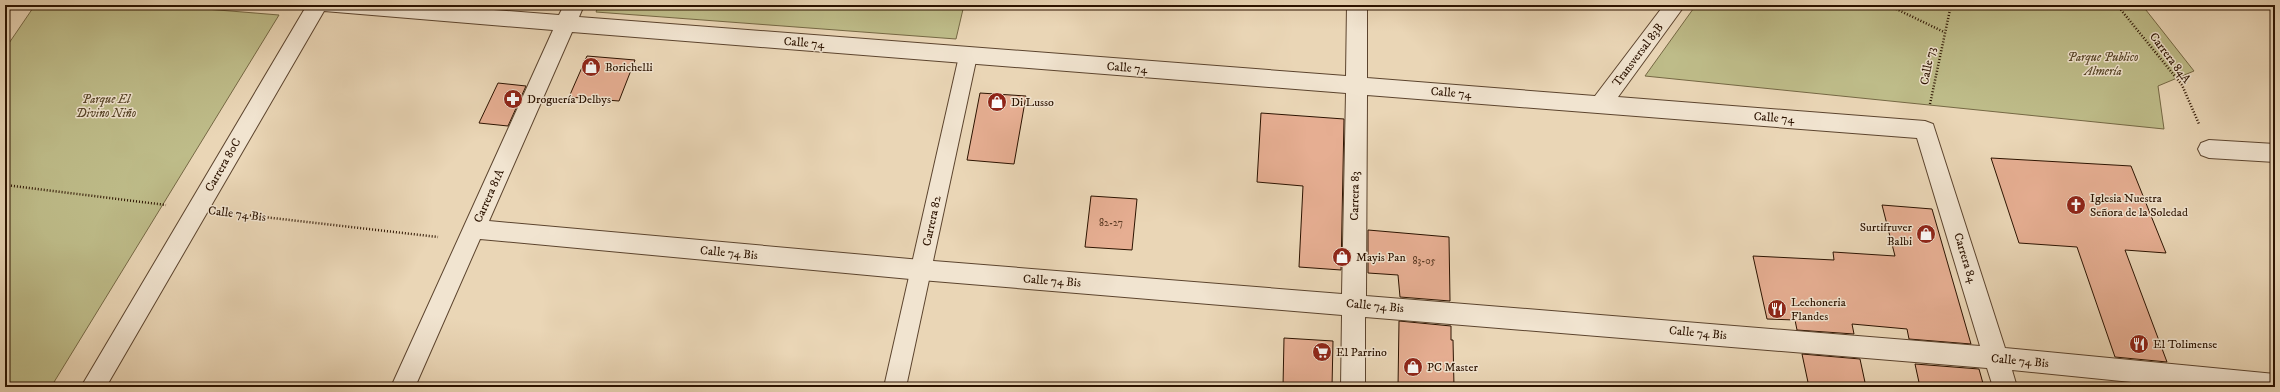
<svg xmlns="http://www.w3.org/2000/svg" width="2280" height="392" font-family="'IM FELL DW Pica',serif">
  <style>
    .green { fill: #bebc89; stroke: #756844 }
    .building { fill: #e6ae92; stroke: #2c1300 }
    .lines { fill: none; stroke-linecap: round; stroke-linejoin: round }
    .service-casing { stroke: #5c442e; stroke-width: 2 }
    .minor-casing { stroke: #5c442e; stroke-width: 2 }
    .path { stroke: #2c1300; stroke-width: 2.5; stroke-dasharray: 1 2; stroke-linecap: butt }
    .service { fill: #f1e4d0; fill-rule: evenodd }
    .minor { fill: #f1e4d0; fill-rule: evenodd }
    .labels { text-anchor: middle; dominant-baseline: central; stroke-width: 3; stroke-linejoin: round; paint-order: stroke }
    .number-label { font-size: 10px; fill: #5a3a24 }
    .street-label { font-size: 12px; fill: #2c1300; stroke: #f1e4d0 }
    .park-label { font-size: 12px; font-style: italic; fill: #584629; stroke: #f1e4d0 }
    .poi-label { font-size: 12px; fill: #2c1300; stroke: #f1e4d0; text-anchor: start }
  </style>
  <rect width="100%" height="100%" fill="#ead6b6"/>
  <filter id="stains"><feTurbulence type="fractalNoise" baseFrequency=".005" numOctaves="4"/><feColorMatrix values="0 0 0 0 .2 0 0 0 0 .09 0 0 0 0 .02 0 0 0 .5 -.17"/></filter>
  <radialGradient id="worn" r=".72"><stop offset=".6" stop-color="#630" stop-opacity="0"/><stop offset="1" stop-color="#630" stop-opacity=".3"/></radialGradient>
  <path class="green" d="M35 5H157L279 15 51 387H5V49Z
    M599 5H964L956 39 596 12Z
    M1696 5H2142L2194 71 2158 86 2164 129 1645 76Z"/>
  <path class="building" d="M587 56 635 60 619 101 569 97Z
    M498 83 526 86 508 126 479 123Z
    M980 93 1026 96 1014 164 967 160Z
    M1261 113 1344 119 1341 270 1299 267 1303 186 1257 182Z
    M1991 158 2131 166 2166 253 2125 250 2167 362 2115 357 2077 247 2019 243Z
    M1091 196 1137 199 1132 250 1085 247Z
    M1882 205 1932 209 1971 344 1909 339 1907 329 1852 324 1854 334 1797 330 1795 320 1767 319 1753 256 1834 260 1833 252 1895 256Z
    M1368 230 1449 237 1450 301 1400 297 1398 275 1368 273Z
    M1399 321 1451 326V340H1453L1454 387H1398Z
    M1284 338 1333 341 1332 387H1283Z
    M1802 354 1860 359 1866 387H1809Z
    M1915 364 1979 369 1984 387H1920Z
    M2124 383 2166 387H2126Z"/>
  <g class="lines">
    <g class="service-casing">
      <path id="service" d="M968 49 975 51 977 56 906 387H884L959 56 961 51Z"/>
    </g>
    <g class="minor-casing">
      <path id="minor" d="M307 5H428L559 15 564 5H584L579 17 1346 76 1347 5H1367V78L1595 96 1664 5H1685L1618 97 1925 121 1933 124 2005 348 2275 374V387H2181L2012 370 2017 387H1993L1987 368 1365 317V387H1341L1342 315 921 280 480 239 415 387H391L553 30 324 11 106 387H81ZM572 32 1346 93 1342 294 921 260 489 221ZM1367 95 1917 138 1980 346 1366 296Z
        M2209 140 2275 144V162L2209 158 2201 155 2198 149 2201 143Z"/>
    </g>
    <path class="path" d="M1888 5 1944 32
      M2117 5 2182 85 2199 124
      M1930 104 1951 5
      M5 185 166 205
      M229 213 438 237"/>
    <use href="#service" class="service"/>
    <use href="#minor" class="minor"/>
  </g>
  <defs>
    <g id="shop-disc" transform="scale(1)"><circle r="9.5" fill="#8f2418" stroke="#f1e4d0"/><path d="M-5-2.5h2.3a2.7 3.5 0 0 1 5.4 0H5L5.5 6h-11ZM-1.5-2.5h3a1.5 2.3 0 0 0-3 0Z" fill="#fff"/></g>
    <g id="pharmacy-disc" transform="scale(1)"><circle r="9.5" fill="#8f2418" stroke="#f1e4d0"/><path d="M-2-6h4v4h4v4h-4v4h-4v-4h-4v-4h4Z" fill="#fff"/></g>
    <g id="church-disc" transform="scale(1)"><circle r="9.5" fill="#8f2418" stroke="#f1e4d0"/><path d="M-1.2-6h2.4v3.5h3.3v2.4h-3.3V6h-2.4V-.1h-3.3v-2.4h3.3Z" fill="#fff"/></g>
    <g id="restaurant-disc" transform="scale(1)"><circle r="9.5" fill="#8f2418" stroke="#f1e4d0"/><path d="M-5-6h1v4h1v-4h1v4h1v-4h1v5L-1.5 .5V6h-2V.5L-5-1ZM5-6V6H3V1.5H1.5Q1.5-4 5-6Z" fill="#fff"/></g>
    <g id="supermarket-disc" transform="scale(1)"><circle r="9.5" fill="#8f2418" stroke="#f1e4d0"/><path d="M-6-5.5h2.5l.6 2H6L4.5 2H-2.5L-4.4-4H-6ZM-1.5 3.2a1.3 1.3 0 1 0 .1 0ZM3 3.2a1.3 1.3 0 1 0 .1 0Z" fill="#fff"/></g>
  </defs>
  <g fill-rule="evenodd">
    <use href="#shop-disc" x="591" y="67"/>
    <use href="#pharmacy-disc" x="513" y="99"/>
    <use href="#shop-disc" x="997" y="102"/>
    <use href="#church-disc" x="2076" y="205"/>
    <use href="#shop-disc" x="1926" y="234"/>
    <use href="#shop-disc" x="1342" y="257"/>
    <use href="#restaurant-disc" x="1777" y="309"/>
    <use href="#restaurant-disc" x="2139" y="344"/>
    <use href="#supermarket-disc" x="1322" y="352"/>
    <use href="#shop-disc" x="1413" y="367"/>
  </g>
  <g class="labels">
    <g class="number-label">
      <text x="1111" y="223">82-27</text>
      <text x="1424" y="261">83-05</text>
    </g>
    <g class="street-label">
      <text transform="translate(804 43) rotate(4)">Calle 74</text>
      <text transform="translate(1638 55) rotate(-53)">Transversal 83B</text>
      <text transform="translate(2170 58) rotate(53)">Carrera 84A</text>
      <text transform="translate(1928 66) rotate(-79)">Calle 73</text>
      <text transform="translate(1127 68) rotate(4)">Calle 74</text>
      <text transform="translate(1451 93) rotate(4)">Calle 74</text>
      <text transform="translate(1774 118) rotate(4)">Calle 74</text>
      <text transform="translate(223 165) rotate(-60)">Carrera 80C</text>
      <text transform="translate(489 196) rotate(-66)">Carrera 81A</text>
      <text transform="translate(1355 196) rotate(-89)">Carrera 83</text>
      <text transform="translate(237 214) rotate(7)">Calle 74 Bis</text>
      <text transform="translate(932 221) rotate(-78)">Carrera 82</text>
      <text transform="translate(729 253) rotate(5)">Calle 74 Bis</text>
      <text transform="translate(1965 258) rotate(73)">Carrera 84</text>
      <text transform="translate(1052 281) rotate(4)">Calle 74 Bis</text>
      <text transform="translate(1375 306) rotate(5)">Calle 74 Bis</text>
      <text transform="translate(1698 333) rotate(5)">Calle 74 Bis</text>
      <text transform="translate(2020 361) rotate(5)">Calle 74 Bis</text>
    </g>
    <g class="park-label">
      <text x="2103" y="57">Parque Publico<tspan x="2103" dy="14">Almería</tspan></text>
      <text x="106" y="99">Parque El<tspan x="106" dy="14">Divino Niño</tspan></text>
    </g>
    <g class="poi-label">
      <text x="605" y="67">Borichelli</text>
      <text x="527" y="99">Droguería Delbys</text>
      <text x="1011" y="102">Di Lusso</text>
      <text x="2090" y="198">Iglesia Nuestra<tspan x="2090" dy="14">Señora de la Soledad</tspan></text>
      <text x="1912" y="227" text-anchor="end">Surtifruver<tspan x="1912" dy="14">Balbi</tspan></text>
      <text x="1356" y="257">Mayis Pan</text>
      <text x="1791" y="302">Lechoneria<tspan x="1791" dy="14">Flandes</tspan></text>
      <text x="2153" y="344">El Tolimense</text>
      <text x="1336" y="352">El Parrino</text>
      <text x="1427" y="367">PC Master</text>
    </g>
  </g>
  <rect width="2280" height="392" fill="none" stroke="#ead6b6" stroke-width="20"/>
  <rect x="6" y="6" width="2268" height="380" fill="none" stroke="#2c1300" stroke-width="2"/>
  <rect x="10" y="10" width="2260" height="372" fill="none" stroke="#2c1300"/>
  <rect width="100%" height="100%" filter="url(#stains)"/>
  <rect width="100%" height="100%" fill="url(#worn)"/>
</svg>
